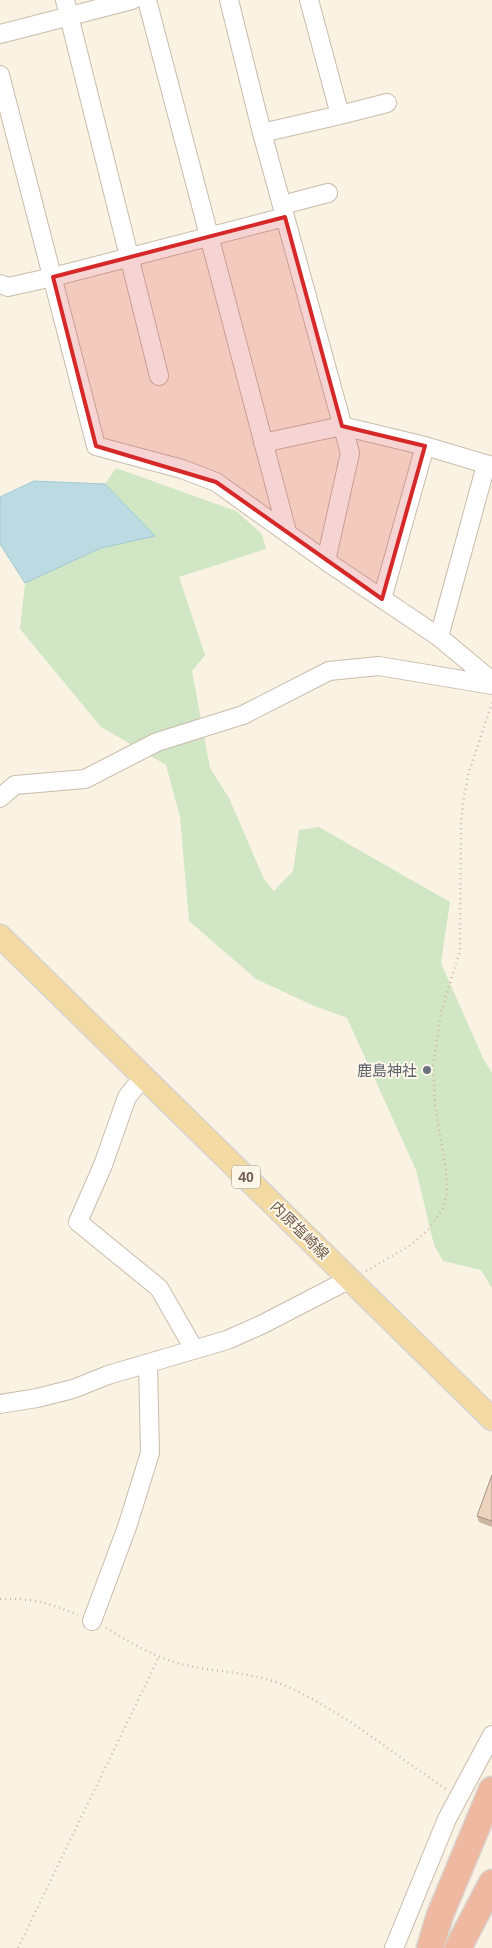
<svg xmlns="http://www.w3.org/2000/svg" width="492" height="1948" font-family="Helvetica,'Noto Sans JP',sans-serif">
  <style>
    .green { fill: #d1e6c4 }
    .water { fill: #bbdae2; stroke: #a2c9d3 }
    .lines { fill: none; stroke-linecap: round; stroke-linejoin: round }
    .minor-casing { stroke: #cabbac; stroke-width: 20 }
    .major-casing { stroke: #dad4d0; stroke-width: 25 }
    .highway-casing { stroke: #dad4d0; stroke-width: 29 }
    .path { stroke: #d2b7a2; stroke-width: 2.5; stroke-dasharray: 1 4; stroke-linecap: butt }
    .minor { stroke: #fff; stroke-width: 18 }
    .major { stroke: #f3d9a2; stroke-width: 22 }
    .highway { stroke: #efb8a0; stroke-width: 26 }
    .wall { fill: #ccb5a3 }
    .building { fill: #edd3be; stroke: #a69485 }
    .marked { fill: #d62828; fill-opacity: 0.2; stroke: #d62828; stroke-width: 4; stroke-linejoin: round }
    .worship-dot { fill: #6b7280; stroke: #fdf7ea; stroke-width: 2 }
    .labels { text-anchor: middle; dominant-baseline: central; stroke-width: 4; stroke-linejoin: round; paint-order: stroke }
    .shield { fill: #fdf7ea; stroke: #9a8a7b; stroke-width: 1 }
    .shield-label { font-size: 14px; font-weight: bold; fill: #705b4c }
    .worship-label { font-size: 15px; fill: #5b616d; stroke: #fdf7ea; text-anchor: end }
    .street-label { font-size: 15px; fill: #705b4c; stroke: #fdf7ea }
  </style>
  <rect width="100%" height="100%" fill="#faf3e4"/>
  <path class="green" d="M116 468 236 511 262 534 266 549 179 577 205 655 192 671 210 768 229 798 264 879 274 891 293 871 299 830 319 827 450 902 441 963 483 1058 492 1073V1288L481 1270 443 1261 434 1245 416 1170 347 1018 312 1005 256 979 189 921 180 817 166 765 101 727 20 629 25 583 101 548 154 536 105 484Z"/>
  <path class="water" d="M34 481 105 484 155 536 101 548 25 583 0 544V497Z"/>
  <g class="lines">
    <g class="minor-casing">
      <path id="minor" d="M65 0 159 376
        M147 0 287 532
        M229 0 262 133 350 453 326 561
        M0 34 132 0
        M0 75 96 446 182 469 216 482 326 561 439 637 492 681
        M340 115 387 103
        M262 133 340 115 309 0
        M282 205 328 193
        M0 284 8 287 53 277 285 217
        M263 443 342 426 425 446 492 466
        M382 599 425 446
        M439 637 486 465
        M0 798 15 785 85 779 157 742 243 715 329 671 379 666 492 685
        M144 1076 127 1097 103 1165 78 1222 159 1288 194 1349
        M0 1404 37 1398 73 1389 108 1375 227 1340 261 1325 350 1279
        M92 1621 127 1527 150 1453 148 1363
        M394 1948 447 1819 492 1735"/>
    </g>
    <g class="major-casing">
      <path id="major" d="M0 936 492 1419"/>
    </g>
    <g class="highway-casing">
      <path id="highway" d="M430 1948 440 1915 492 1790
        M458 1948 492 1883"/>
    </g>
    <path class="path" d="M366 1271 411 1245 430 1228 443 1208 447 1193 446 1170 435 1105 433 1066 441 1012 460 951 461 822 464 797 468 775 492 703
      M0 1599C31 1598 50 1603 78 1615
      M106 1628C130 1642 154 1657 181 1664 216 1673 252 1671 286 1686 344 1712 393 1754 446 1789
      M18 1948 159 1657"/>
    <use href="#minor" class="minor"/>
    <use href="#major" class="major"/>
    <use href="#highway" class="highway"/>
  </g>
  <path class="wall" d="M492 1475V1527L479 1522 477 1516Z"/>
  <path class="building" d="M492 1475V1521L477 1516Z"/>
  <path class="marked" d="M285 217 342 426 425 446 382 599 216 482 96 446 53 277Z"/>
  <circle class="worship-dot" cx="427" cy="1070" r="5"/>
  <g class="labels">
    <rect class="shield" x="232" y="1165.5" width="28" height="23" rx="4"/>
    <g class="shield-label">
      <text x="246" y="1177">40</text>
    </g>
    <g class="worship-label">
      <text x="417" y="1070">鹿島神社</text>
    </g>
    <g class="street-label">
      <text transform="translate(300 1230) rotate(45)">内原塩崎線</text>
    </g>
  </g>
</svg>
